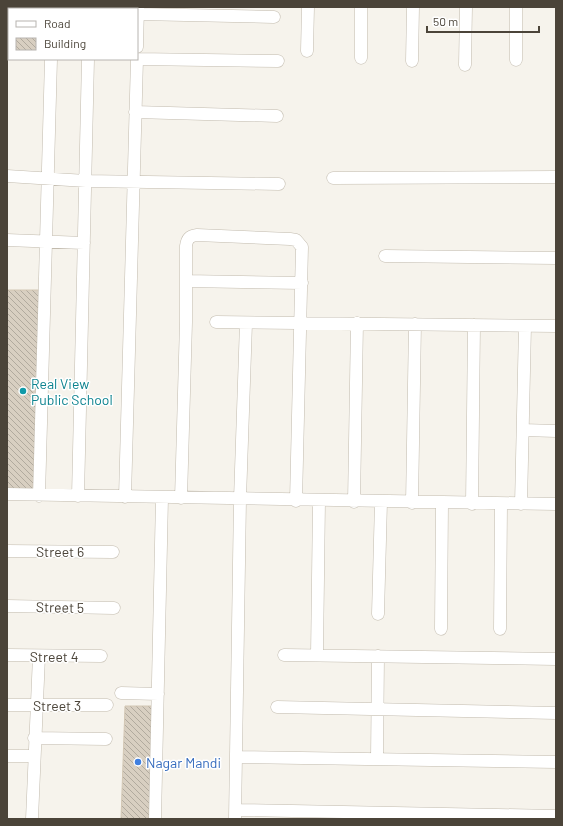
<svg xmlns="http://www.w3.org/2000/svg" width="563" height="826" font-family="Barlow,sans-serif">
  <style>
    .building { fill: url(#building-back-hatch); stroke: #d3c7b4 }
    .lines { fill: none; stroke-linecap: round; stroke-linejoin: round }
    .street-casing { stroke: #c2bbae; stroke-width: 13 }
    .street { stroke: #fff; stroke-width: 12 }
    .culture-dot { fill: #0f9aa8; stroke: #fff; stroke-width: 1.5 }
    .shop-dot { fill: #3f7fe0; stroke: #fff; stroke-width: 1.5 }
    .labels { text-anchor: middle; dominant-baseline: central; stroke-width: 3; stroke-linejoin: round; paint-order: stroke }
    .culture-label { font-size: 14px; fill: #0d838f; stroke: #fff; text-anchor: start }
    .street-label { font-size: 14px; fill: #4b4439; stroke: #fff }
    .shop-label { font-size: 14px; fill: #366cbe; stroke: #fff; text-anchor: start }
  </style>
  <defs>
    <pattern id="building-back-hatch" width="6" height="6" patternUnits="userSpaceOnUse"><rect width="6" height="6" fill="#d8cfc1"/><path d="M-1 5l2 2M0 0l6 6M5-1l2 2" fill="none" stroke="#b1aa9e"/></pattern>
  </defs>
  <rect width="100%" height="100%" fill="#f6f3ec"/>
  <path class="building" d="M7 290H41L37 492 7 491Z
    M125 706H154L152 819H121Z"/>
  <g class="lines">
    <g class="street-casing">
      <path id="street" d="M516 7V60
        M53 9V7
        M90 9V7
        M138 14 274 17
        M137 47 138 7
        M307 51 308 7
        M361 58V7
        M137 59 278 61
        M412 61 413 7
        M465 65 466 7
        M135 112 277 116
        M7 176 86 181 279 184
        M333 178 556 177
        M7 240 84 243
        M385 256 556 258
        M186 281 302 283
        M216 322 556 326
        M523 430 556 431
        M7 494 556 504
        M39 496 51 59
        M78 496 88 59
        M125 497 137 59
        M181 498 186 322V246C187 239 189 236 197 235L290 239 296 240 302 247 296 501
        M354 502 357 323
        M412 503 415 324
        M472 504 474 325
        M521 504 525 326
        M7 551 113 552
        M7 606 114 608
        M378 614 381 502
        M441 629 442 503
        M500 629 501 504
        M7 655 101 656
        M284 655 556 659
        M317 655 319 501
        M121 693 158 694
        M7 705H107
        M277 707 556 713
        M34 738 106 739
        M7 756H34
        M237 757 556 762
        M377 759 378 656
        M236 810 556 816
        M32 819 39 656
        M155 819 162 498
        M235 819 240 499 246 323"/>
    </g>
    <use href="#street" class="street"/>
  </g>
  <circle class="culture-dot" cx="23" cy="391" r="4"/>
  <circle class="shop-dot" cx="138" cy="762" r="4"/>
  <g class="labels">
    <g class="culture-label">
      <text x="31" y="383">Real View<tspan x="31" dy="16">Public School</tspan></text>
    </g>
    <g class="street-label">
      <text x="60" y="551">Street 6</text>
      <text transform="translate(60 607) rotate(1)">Street 5</text>
      <text x="54" y="656">Street 4</text>
      <text x="57" y="705">Street 3</text>
    </g>
    <g class="shop-label">
      <text x="146" y="762">Nagar Mandi</text>
    </g>
  </g>
  <rect width="563" height="826" fill="none" stroke="#4b4439" stroke-width="16"/>
  <rect x="8" y="8" width="130" height="52" fill="#ffffff" stroke="#b7b4b0"/>
  <rect x="16" y="21" width="20" height="6" fill="#ffffff" stroke="#b7b4b0"/>
  <text x="44" y="28" font-size="12" fill="#4b4439">Road</text>
  <rect x="16" y="38" width="20" height="12" fill="url(#building-back-hatch)" stroke="#b7b4b0"/>
  <text x="44" y="48" font-size="12" fill="#4b4439">Building</text>
  <path d="M427 26v6h112v-6" fill="none" stroke="#4b4439" stroke-width="2"/>
  <text x="433" y="26" font-size="12" fill="#4b4439" stroke="#ffffff" stroke-width="3" paint-order="stroke">50 m</text>
</svg>
